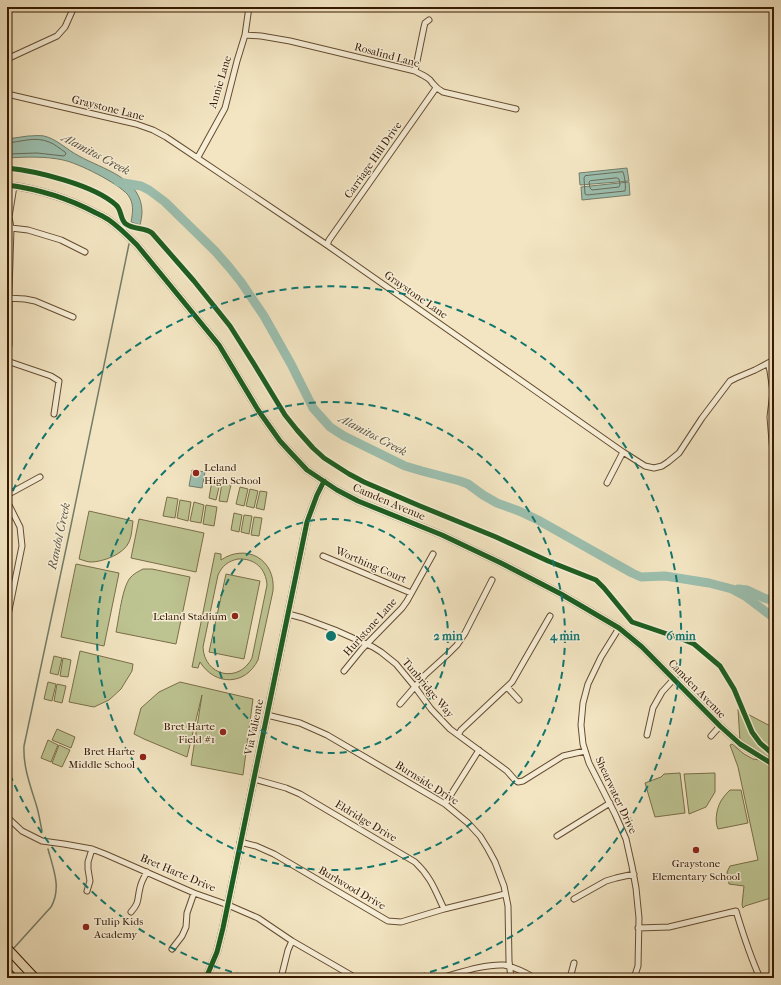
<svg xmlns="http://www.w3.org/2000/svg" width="781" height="985" font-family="'IM FELL French Canon',serif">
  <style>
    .green { fill: #bdc492; stroke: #7a6e49; fill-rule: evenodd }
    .water { fill: #9cbfaf; stroke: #737d69 }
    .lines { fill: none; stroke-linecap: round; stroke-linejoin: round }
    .shore { stroke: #696c58; stroke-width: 1 }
    .stream { stroke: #737d69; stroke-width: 1.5 }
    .river { stroke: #9cbfaf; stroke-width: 9 }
    .minor-casing { stroke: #654c30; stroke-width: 7 }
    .tertiary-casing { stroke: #654c30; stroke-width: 8 }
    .primary-casing { stroke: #361900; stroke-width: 10 }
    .minor { stroke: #f7eed7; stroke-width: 5 }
    .tertiary { stroke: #f7eed7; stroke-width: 6 }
    .primary { stroke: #f3e5c2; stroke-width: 8 }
    .cycleway-casing { stroke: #f7eed7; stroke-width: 8 }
    .cycleway { stroke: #1b5e20; stroke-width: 5 }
    .ring { fill: none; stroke: #0f766e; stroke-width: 2; stroke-dasharray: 7 5 }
    .poi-dot { fill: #8f2418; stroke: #f7eed7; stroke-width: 1.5 }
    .labels { text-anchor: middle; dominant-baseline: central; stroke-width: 3; stroke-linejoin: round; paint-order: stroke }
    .street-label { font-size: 11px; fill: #361900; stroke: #f7eed7 }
    .poi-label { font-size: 11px; fill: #361900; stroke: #f7eed7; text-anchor: end }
    .water-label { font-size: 12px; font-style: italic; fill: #5a533d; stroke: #f7eed7 }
    .centre { fill: #0f766e; stroke: #f7eed7; stroke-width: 2 }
    .ring-label { font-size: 12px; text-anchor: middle; font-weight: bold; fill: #0f766e; stroke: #f7eed7; stroke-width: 3; stroke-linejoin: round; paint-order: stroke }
  </style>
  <rect width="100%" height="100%" fill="#f3e5c2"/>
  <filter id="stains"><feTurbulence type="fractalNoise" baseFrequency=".005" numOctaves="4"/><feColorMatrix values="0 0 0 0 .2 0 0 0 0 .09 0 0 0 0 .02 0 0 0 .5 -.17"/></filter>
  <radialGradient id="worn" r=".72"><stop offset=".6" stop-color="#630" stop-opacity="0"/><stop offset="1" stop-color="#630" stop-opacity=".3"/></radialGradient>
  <path class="green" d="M212 481 220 483 216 500 209 498Z
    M222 483 231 485 227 502 219 501Z
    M240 487 248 489 244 506 236 504Z
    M250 489 258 491 254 508 246 506Z
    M260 491 267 492 264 510 256 508Z
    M167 497 178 499 175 518 163 516Z
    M180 500 191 502 188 521 177 518Z
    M194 502 204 505 201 523 190 521Z
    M206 505 217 507 214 526 203 524Z
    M89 511 133 521C132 527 132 536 129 542 124 554 103 562 91 562 87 562 83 560 79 559Z
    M234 513 242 515 239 532 231 530Z
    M244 515 252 516 249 534 241 532Z
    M254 517 262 518 259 536 251 535Z
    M139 519 204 533 196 572 131 558Z
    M215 553 221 554V560C246 543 276 559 273 591L258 660C245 686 215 686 200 662L198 668 192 667ZM238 559C255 558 266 569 267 585L252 658C239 684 204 676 203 647L218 575C222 566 228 561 238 559Z
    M76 564 119 573 104 646 61 637Z
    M143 569H152L190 577 176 644 116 632C119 618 122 588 130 578 133 574 139 571 143 569Z
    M226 574 260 581 244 659 209 652Z
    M80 651 133 664 132 671 121 689 109 700 94 707 69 702Z
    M54 656 62 658 58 675 50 673Z
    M63 658 71 660 68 677 60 676Z
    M48 682 56 684 52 701 44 699Z
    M180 682 253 699 243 775 191 765 202 695 187 757 144 739 134 734 141 708 159 692Z
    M57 684 66 686 62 703 54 701Z
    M738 709 774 728V762L740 741Z
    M57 729 75 737 71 748 52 740Z
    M48 740 58 745 51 762 41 758Z
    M732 744 744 754 753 759 760 760 774 769V897L745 906 743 908 742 905 744 886 729 884 727 872 730 866 758 860 738 767 730 745Z
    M59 745 70 750 62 767 52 763Z
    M680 773 685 813 655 817 645 783 661 777 664 774Z
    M715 773V792L706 807 689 814 684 774Z
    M730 790H741L748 823 718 829C714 821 717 805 723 798 725 795 727 793 730 790Z"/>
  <path class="water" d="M28 136C33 136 39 135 44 136 57 139 67 150 79 156 102 169 142 178 142 212 142 216 141 221 140 225L131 222C133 212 134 203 128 195 118 183 78 163 63 160 45 156 25 157 7 158V139Z
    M627 168 629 181 580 185 579 173Z
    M629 182 630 195 582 200 581 187Z
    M192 470 205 472 202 488 189 486Z"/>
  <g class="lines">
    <path class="shore" d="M7 143C21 142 35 136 49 142 55 144 60 149 65 152L66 154 64 156 37 153 7 154
      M623 172C625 177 626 187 625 191L587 195 585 194 584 178 585 176Z
      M617 178 619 179 620 185 619 187 592 190 590 188 589 182 590 181Z"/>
    <path class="stream" d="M42 831C40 822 39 813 36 804 30 785 23 766 24 746L70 530 129 244
      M13 949 51 907C62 888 53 868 48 849"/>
    <path class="river" d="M118 182 141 186 149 190 165 202 215 251 229 267 241 282 264 316 291 364 313 408 330 427 344 436 405 466 422 471 460 481 468 484 483 495 497 503 519 511 538 520 632 573 641 577 665 576 709 583 732 589 745 596 774 618
      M738 589 747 590 764 598 774 601"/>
    <g class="minor-casing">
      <path id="minor" d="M245 35 261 36 290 41 415 71C420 74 426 76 430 80 435 86 435 88 443 92L516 109
        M7 59 57 36 65 27 74 7
        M415 71 424 27 425 23 429 20
        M7 94 136 124 153 130 166 137 327 245 623 452 645 466 654 468 662 466 668 462 679 453 702 418 730 381 736 378 755 370 774 360
        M198 157 225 108 237 61 245 35 249 7
        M11 228 28 230 61 240 85 252
        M327 245 329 240 436 88
        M7 298 25 299 35 301 73 317
        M7 356 9 345V292L11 228 9 217 14 186
        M7 361 51 376 59 381 54 414
        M768 363 770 371 773 392 770 417 774 466
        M607 483 623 452
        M7 495 40 477
        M7 501 20 527 22 546 7 620
        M323 556 411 593
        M288 614 303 618 335 630 373 647 381 652 396 664 415 687 431 709 450 729 507 771 515 780 518 782 523 781 563 756 585 751
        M619 628 601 657 588 684 583 703 581 725 583 744 589 763 615 814 626 839 632 866 636 888 639 918 638 966 634 978
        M344 671 362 649 402 608 407 601 433 554
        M507 687 519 700
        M400 704 425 675 447 655 457 645 465 633 492 580
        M267 715 300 723 327 735 445 804 468 823 480 836 488 849 495 862 504 886 508 906 509 961 511 978
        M458 735 461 730 512 682 550 616
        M647 735 653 708 662 692 674 679
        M711 736 720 726
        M254 779 286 788 300 794 415 862C431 877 435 890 444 909
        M445 804 479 750
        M7 817 22 831 42 841 64 844 92 849 105 854 194 893 228 905 258 918 292 941 356 978
        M557 836 610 803
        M240 842 256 846 274 854 388 921 401 922 444 909 505 894
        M87 891 90 881 88 869V862L92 849
        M574 899 606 881 616 878 634 874
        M131 912C140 902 137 899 140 888 141 882 144 877 147 872
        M638 928 669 927 736 911C743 934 750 956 760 978
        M172 949 182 936 186 927 187 913 194 893
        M281 978 288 950 292 941
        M440 978C459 973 483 964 504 965 515 967 526 973 535 978
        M570 978 574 963"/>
    </g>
    <g class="tertiary-casing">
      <path id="tertiary" d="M7 185C38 189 68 198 96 213 100 215 105 217 109 220 119 227 128 236 137 245L219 345 258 410 280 441 291 453 307 470 337 490 358 501 442 535 501 563 561 594 619 628 642 647 720 726 740 744 774 765
        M206 978 217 952 223 928 307 522 317 495 324 481"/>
    </g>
    <g class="primary-casing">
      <path id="primary" d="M7 948 35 978
        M7 972 13 978"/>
    </g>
    <use href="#minor" class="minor"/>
    <use href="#tertiary" class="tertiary"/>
    <use href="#primary" class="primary"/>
    <g class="cycleway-casing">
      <path id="cycleway" d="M7 168C37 171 94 185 116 205 122 210 120 220 126 224 134 230 145 227 152 233L194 281 230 326 254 364 285 415 297 430 313 448 324 458 349 474 364 482 420 506 496 537 548 561 596 580 604 588 632 622 682 639 694 644 720 666 734 689 752 732 760 743 774 755
        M7 185C38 189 68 198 96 213 100 215 105 217 109 220 119 227 128 236 137 245L219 345 258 410 280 441 291 453 307 470 337 490 358 501 442 535 501 563 561 594 619 628 642 647 720 726 740 744 774 765
        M206 978 217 952 223 928 307 522 317 495 324 481"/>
    </g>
    <use href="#cycleway" class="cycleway"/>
  </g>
  <g class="ring">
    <circle cx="331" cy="636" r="117"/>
    <circle cx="331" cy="636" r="234"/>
    <path d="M255 978A350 350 0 0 1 8 770M8 502A350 350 0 1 1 407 978"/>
  </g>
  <g class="poi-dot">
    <circle cx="196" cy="473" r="4"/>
    <circle cx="235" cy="616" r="4"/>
    <circle cx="223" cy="732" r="4"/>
    <circle cx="143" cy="757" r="4"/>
    <circle cx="696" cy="850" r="4"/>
    <circle cx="86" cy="927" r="4"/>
  </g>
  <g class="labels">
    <g class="street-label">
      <text transform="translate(387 55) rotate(15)">Rosalind Lane</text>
      <text transform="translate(220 82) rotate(-73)">Annie Lane</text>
      <text transform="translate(108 108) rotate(14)">Graystone Lane</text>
      <text transform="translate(373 160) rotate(-55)">Carriage Hill Drive</text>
      <text transform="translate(416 295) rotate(35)">Graystone Lane</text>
      <text transform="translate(389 502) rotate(23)">Camden Avenue</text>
      <text transform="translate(371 565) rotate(23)">Worthing Court</text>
      <text transform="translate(370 627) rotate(-48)">Hurlstone Lane</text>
      <text transform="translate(428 688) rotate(50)">Tunbridge Way</text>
      <text transform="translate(697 689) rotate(46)">Camden Avenue</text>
      <text transform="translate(254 727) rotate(-78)">Via Valiente</text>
      <text transform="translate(427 783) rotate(32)">Burnside Drive</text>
      <text transform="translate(616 795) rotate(65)">Shearwater Drive</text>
      <text transform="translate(366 821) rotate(31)">Eldridge Drive</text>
      <text transform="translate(178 873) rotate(23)">Bret Harte Drive</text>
      <text transform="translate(352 888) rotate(30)">Burlwood Drive</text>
    </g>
    <g class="poi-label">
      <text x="204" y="467" text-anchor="start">Leland<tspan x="204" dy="13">High School</tspan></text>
      <text x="227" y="616">Leland Stadium</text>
      <text x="215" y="726">Bret Harte<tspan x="215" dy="13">Field #1</tspan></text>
      <text x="135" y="751">Bret Harte<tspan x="135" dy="13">Middle School</tspan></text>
      <text x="696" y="863" text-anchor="middle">Graystone<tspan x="696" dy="13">Elementary School</tspan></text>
      <text x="94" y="921" text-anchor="start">Tulip Kids<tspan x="94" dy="13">Academy</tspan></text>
    </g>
    <g class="water-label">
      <text transform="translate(96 154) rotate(28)">Alamitos Creek</text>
      <text transform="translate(373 435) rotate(28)">Alamitos Creek</text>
      <text transform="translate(59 536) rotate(-78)">Randol Creek</text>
    </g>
  </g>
  <circle cx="331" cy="636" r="6" class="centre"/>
  <g class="ring-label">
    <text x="448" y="640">2 min</text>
    <text x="565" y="640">4 min</text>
    <text x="681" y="640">6 min</text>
  </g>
  <rect width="781" height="985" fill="none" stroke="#f3e5c2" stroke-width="24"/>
  <rect x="8" y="8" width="765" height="969" fill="none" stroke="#361900" stroke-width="2"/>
  <rect x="12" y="12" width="757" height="961" fill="none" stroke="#361900"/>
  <rect width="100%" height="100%" filter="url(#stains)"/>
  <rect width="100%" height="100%" fill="url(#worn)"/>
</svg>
